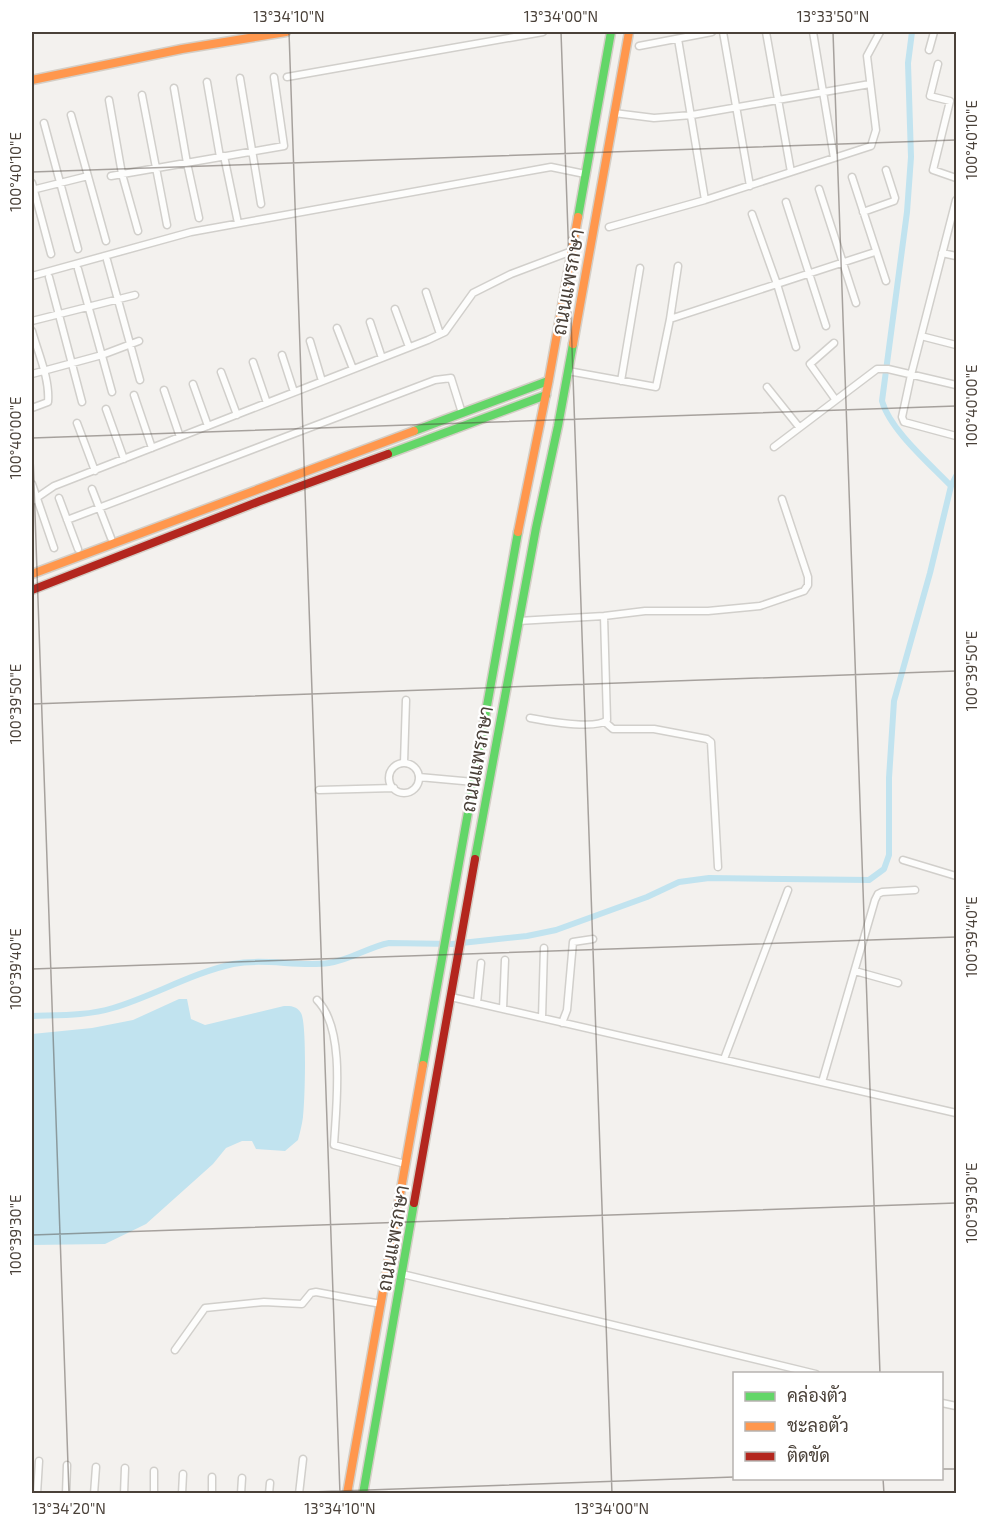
<svg xmlns="http://www.w3.org/2000/svg" width="988" height="1525" font-family="'Exo 2',Sarabun,sans-serif">
  <style>
    .water { fill: #c1e3ef }
    .lines { fill: none; stroke-linecap: round; stroke-linejoin: round }
    .canal { stroke: #c1e3ef; stroke-width: 6 }
    .street-casing { stroke: #d1cfcb; stroke-width: 9 }
    .fast-casing { stroke: #d4cec6; stroke-width: 11 }
    .slow-casing { stroke: #d4cec6; stroke-width: 11 }
    .jam-casing { stroke: #d4cec6; stroke-width: 11 }
    .street { stroke: #fdfdfc; stroke-width: 6 }
    .fast { stroke: #63d668; stroke-width: 8 }
    .slow { stroke: #ff974d; stroke-width: 8 }
    .jam { stroke: #b3261e; stroke-width: 8 }
    .ticks { fill: none; stroke: #4a4139; stroke-width: 1.5; stroke-opacity: 0.45 }
    .labels { text-anchor: middle; dominant-baseline: central; stroke-width: 4.5; stroke-linejoin: round; paint-order: stroke }
    .street-label { font-size: 20px; fill: #4a4139; stroke: #fff }
    .neatline { fill: none; stroke: #4a4139; stroke-width: 2 }
    .ticks-label { font-size: 15px; text-anchor: middle; fill: #4a4139 }
  </style>
  <rect width="100%" height="100%" fill="#f3f1ee"/>
  <path class="water" d="M179 999H187L191 1019 205 1025 284 1006C291 1006 297 1006 301 1013 307 1023 305 1101 303 1117 302 1125 300 1132 298 1140L285 1151 256 1149 252 1141H242L226 1148 213 1164 146 1224 105 1244 32 1245V1034L92 1028 133 1020Z"/>
  <g class="lines">
    <path class="canal" d="M912 32 908 63 911 157 907 212 882 401C890 430 930 464 951 486
      M32 1016C58 1015 87 1016 113 1008 153 996 192 973 233 964 264 958 298 967 329 963 351 960 368 947 389 943L452 944 527 936 556 930 647 897 679 882 709 878 869 880 884 869 889 855V778L894 701 930 573 951 486 956 476"/>
    <g class="street-casing">
      <path id="street" d="M723 32 750 186
        M766 32 791 172
        M813 32 834 158
        M678 39 705 200
        M639 46 712 32
        M929 50 934 32
        M938 64 930 96 950 101 933 170 956 178
        M287 77 543 32
        M240 78 261 204
        M207 82 220 157
        M174 88 187 163 199 218
        M142 95 167 225
        M109 100 122 174 138 231
        M614 113 654 118 692 115 870 84
        M71 115 106 241
        M44 123 78 249
        M224 156 238 223
        M111 176 284 146 274 77
        M852 177 886 281
        M32 183 51 254
        M819 189 856 303
        M32 190 88 176
        M956 200 911 375 902 417 904 422 956 436
        M786 202 826 326
        M863 212 894 201 895 198 886 170
        M752 214 777 284 796 347
        M609 227 705 200 871 146 876 130 867 56 880 32
        M942 253 956 256
        M107 260 140 380
        M78 269 112 392
        M32 276 191 232 551 167 585 174
        M49 277 82 402
        M426 292 440 334
        M395 309 409 347
        M670 319 678 266
        M32 321 135 295
        M370 322 382 358
        M337 328 353 369
        M32 331C38 353 50 379 48 402L32 408
        M921 336 956 345
        M310 341 322 381
        M834 343 810 364 835 399
        M282 355 294 392
        M253 362 267 403
        M568 371 656 387 670 319 875 252
        M221 372 237 415
        M32 374 102 355 139 341
        M621 381 640 268
        M193 384 208 426
        M767 387 799 427
        M164 390 180 437
        M134 395 152 448
        M106 409 124 459
        M77 423 95 471
        M774 447 877 369H888L956 385
        M32 484 54 548
        M92 489 111 538
        M59 498 78 549
        M32 501 54 486 428 340 445 332 473 293 511 274 572 251
        M67 520 435 380 451 378 462 413
        M518 621 604 616 645 611H708L760 606 804 591 808 585V577L782 499
        M530 718C546 721 596 730 607 720L604 616
        M605 722 613 729H654L707 739 711 742 718 867
        M389 778a15 15 0 1 1 30 0a15 15 0 1 1-30 0Z
        M404 763 406 700
        M419 777 474 782
        M319 790 394 788
        M903 860 956 876
        M855 971 898 983
        M451 997 956 1113
        M317 1000C346 1029 336 1107 334 1145L405 1164
        M477 1003 481 963
        M503 1009 505 960
        M542 1018 544 948
        M562 1023 567 1010 573 942 593 939
        M724 1059 788 890
        M822 1082 875 900 878 894 882 892 915 890
        M402 1274 816 1374
        M175 1350 205 1308 264 1302 302 1304 311 1293 316 1292 381 1304
        M942 1403 956 1406
        M37 1494 39 1461
        M66 1494 67 1465
        M94 1494 96 1467
        M124 1494 125 1468
        M154 1494V1471
        M182 1494 183 1474
        M212 1494V1477
        M241 1494 242 1478
        M269 1494 270 1483
        M299 1494 303 1459"/>
    </g>
    <g class="fast-casing">
      <path id="fast" d="M578 217 611 32
        M414 431 548 381
        M388 454 546 395
        M475 859 536 528 558 426 573 344
        M423 1065 518 532
        M363 1494 414 1203"/>
    </g>
    <g class="slow-casing">
      <path id="slow" d="M32 80 182 49 286 32
        M573 344 629 32
        M518 532 548 384 578 217
        M32 574 414 431
        M347 1494 423 1065"/>
    </g>
    <g class="jam-casing">
      <path id="jam" d="M32 590 260 501 388 454
        M414 1203 475 859"/>
    </g>
    <use href="#street" class="street"/>
    <use href="#fast" class="fast"/>
    <use href="#slow" class="slow"/>
    <use href="#jam" class="jam"/>
  </g>
  <path class="ticks" d="M289 32 340 1494M561 32 612 1494M833 32 880 1374M32 172 956 140M32 427 69 1494M32 438 956 406M32 704 956 671M32 969 956 937M32 1235 956 1203M942 1469H956M883 1478 884 1494M251 1494 734 1477"/>
  <g class="labels">
    <g class="street-label">
      <text transform="translate(567 282) rotate(-80)">ถนนแพรกษา</text>
      <text transform="translate(476 759) rotate(-80)">ถนนแพรกษา</text>
      <text transform="translate(392 1238) rotate(-80)">ถนนแพรกษา</text>
    </g>
  </g>
  <rect width="988" height="1525" fill="none" stroke="#ffffff" stroke-width="66"/>
  <rect x="733" y="1372" width="210" height="108" fill="#ffffff" stroke="#b7b3b0" stroke-width="1.5"/>
  <rect x="745" y="1392" width="30" height="9" fill="#63d668" stroke="#b7b3b0" stroke-width="1.5"/>
  <text x="787" y="1402" font-size="18" fill="#4a4139">คล่องตัว</text>
  <rect x="745" y="1422" width="30" height="9" fill="#ff974d" stroke="#b7b3b0" stroke-width="1.5"/>
  <text x="787" y="1432" font-size="18" fill="#4a4139">ชะลอตัว</text>
  <rect x="745" y="1452" width="30" height="9" fill="#b3261e" stroke="#b7b3b0" stroke-width="1.5"/>
  <text x="787" y="1462" font-size="18" fill="#4a4139">ติดขัด</text>
  <rect x="33" y="33" width="922" height="1459" class="neatline"/>
  <g class="ticks-label">
    <text x="289" y="22">13°34'10"N</text>
    <text x="561" y="22">13°34'00"N</text>
    <text x="833" y="22">13°33'50"N</text>
    <text transform="translate(972 140) rotate(-90)" y="5">100°40'10"E</text>
    <text transform="translate(16 172) rotate(-90)" y="5">100°40'10"E</text>
    <text transform="translate(972 406) rotate(-90)" y="5">100°40'00"E</text>
    <text transform="translate(16 438) rotate(-90)" y="5">100°40'00"E</text>
    <text transform="translate(972 671) rotate(-90)" y="5">100°39'50"E</text>
    <text transform="translate(16 704) rotate(-90)" y="5">100°39'50"E</text>
    <text transform="translate(972 937) rotate(-90)" y="5">100°39'40"E</text>
    <text transform="translate(16 969) rotate(-90)" y="5">100°39'40"E</text>
    <text transform="translate(972 1203) rotate(-90)" y="5">100°39'30"E</text>
    <text transform="translate(16 1235) rotate(-90)" y="5">100°39'30"E</text>
    <text x="69" y="1514">13°34'20"N</text>
    <text x="340" y="1514">13°34'10"N</text>
    <text x="612" y="1514">13°34'00"N</text>
  </g>
</svg>
